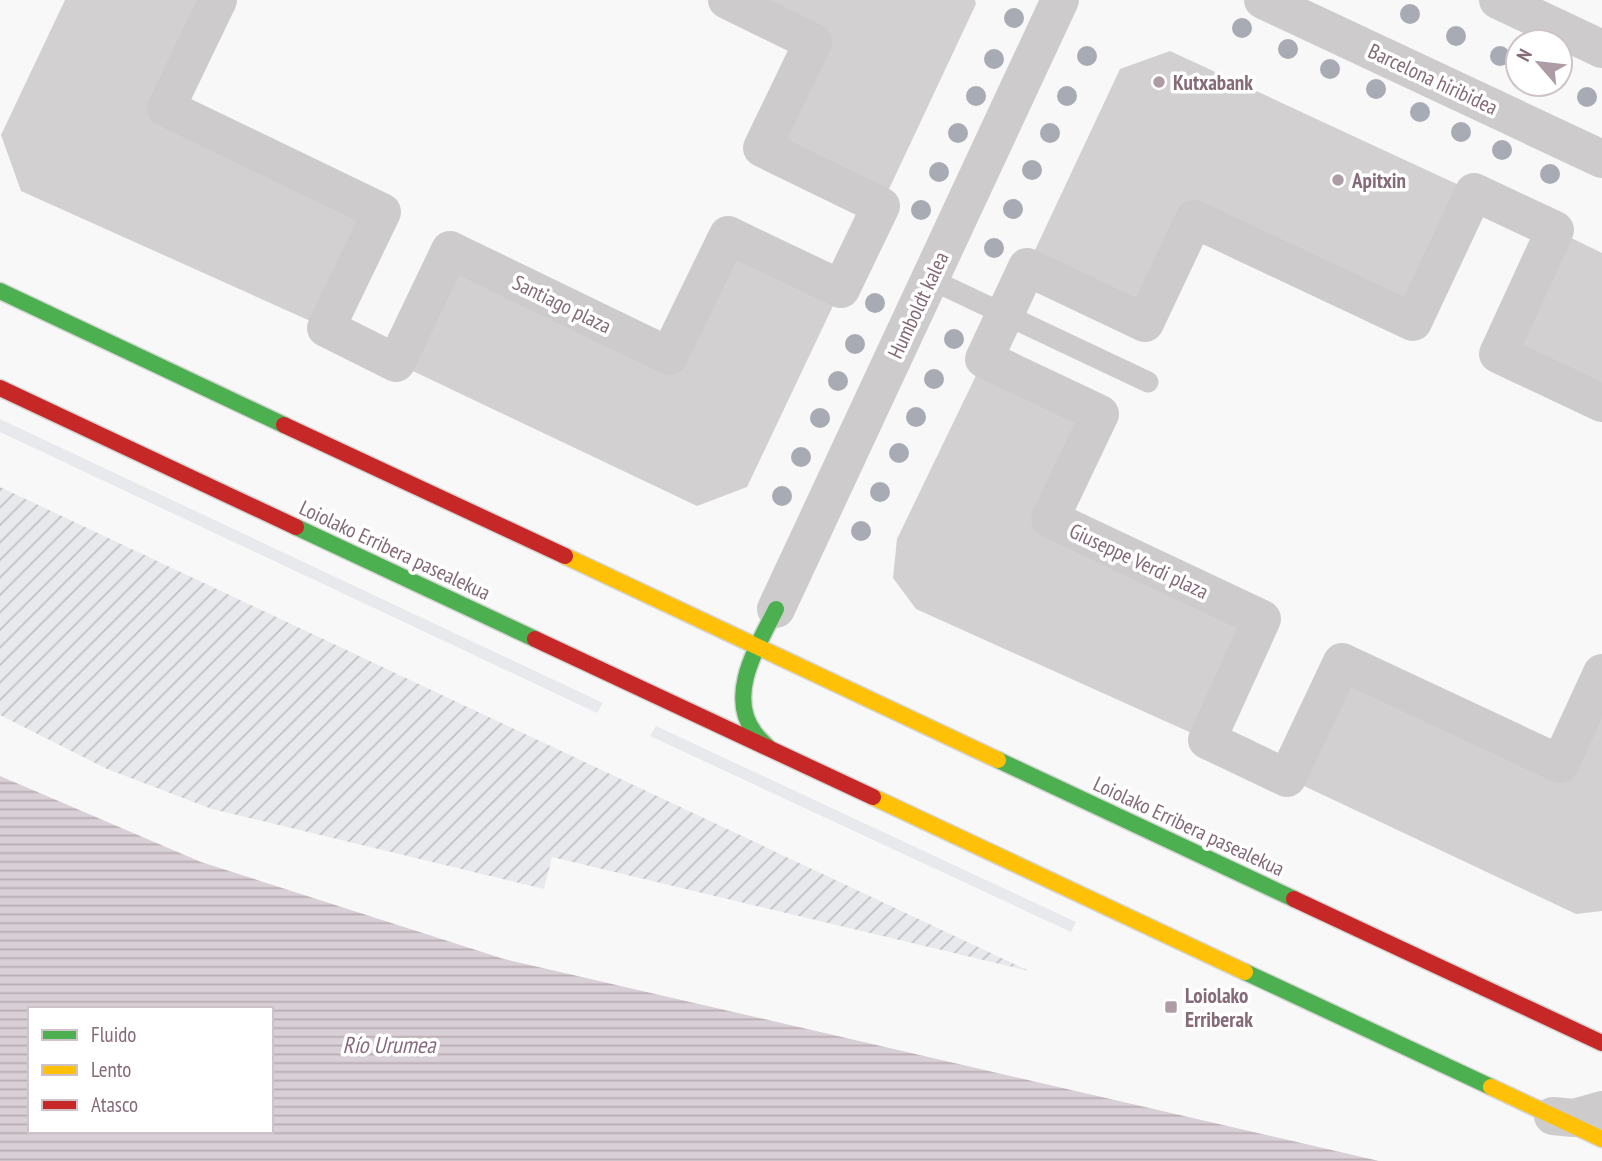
<svg xmlns="http://www.w3.org/2000/svg" width="1602" height="1161" font-family="'PT Sans Narrow',sans-serif">
  <style>
    .grass { fill: #e8e9ec }
    .garden { fill: url(#garden-furrows) }
    .water { fill: url(#water-rules); fill-rule: evenodd }
    .building { fill: #d3d0d2 }
    .lines { fill: none; stroke-linecap: round; stroke-linejoin: round }
    .fast-casing { stroke: #d6d5d6; stroke-width: 19 }
    .slow-casing { stroke: #d6d5d6; stroke-width: 19 }
    .jam-casing { stroke: #d6d5d6; stroke-width: 19 }
    .lane { stroke: #cdcbcc; stroke-width: 21 }
    .street { stroke: #cdcbcc; stroke-width: 38 }
    .fast { stroke: #4caf50; stroke-width: 16 }
    .slow { stroke: #ffc107; stroke-width: 16 }
    .jam { stroke: #c62828; stroke-width: 16 }
    .tree { fill: #a9abb4 }
    .poi-dot { fill: #ad9ca5; stroke: #fff; stroke-width: 2.5 }
    .labels { text-anchor: middle; dominant-baseline: central; stroke-width: 7; stroke-linejoin: round; paint-order: stroke }
    .street-label { font-size: 21px; fill: #856a78; stroke: #fff }
    .poi-label { font-size: 21px; font-weight: bold; fill: #856a78; stroke: #fff; text-anchor: start }
    .water-label { font-size: 23px; font-style: italic; fill: #876b7f; stroke: #fff }
  </style>
  <defs>
    <pattern id="garden-furrows" width="10" height="10" patternUnits="userSpaceOnUse" patternTransform="scale(1.75)"><rect width="10" height="10" fill="#e8e9ec"/><path d="M-1 1l2-2M0 10L10 0M9 11l2-2" fill="none" stroke="#c2c1c4"/></pattern>
    <pattern id="water-rules" width="6" height="5" patternUnits="userSpaceOnUse" patternTransform="scale(1.75)"><rect width="6" height="5" fill="#d9cfd6"/><path d="M0 2.5h6" fill="none" stroke="#b6acb2"/></pattern>
  </defs>
  <rect width="100%" height="100%" fill="#f8f8f8"/>
  <path class="grass" d="M0 419 603 703 597 713 0 432Z
    M656 726 1076 922 1071 932 650 736Z"/>
  <path class="garden" d="M0 487 1029 971 552 857 544 889 212 809 107 769 0 715Z"/>
  <path class="water" d="M0 776 201 862 504 959 1379 1161H0ZM30 1009H271V1131H30Z"/>
  <path class="building" d="M65 0H218L166 108 382 212 326 328 21 191 1 135Z
    M727 0H975L976 4 881 206 762 148 813 42Z
    M1170 51 1474 192 1413 322 1194 219 1145 323 1027 267 1120 69Z
    M1555 230 1602 253V403L1498 354Z
    M728 235 841 289 747 487 697 506 396 363 450 250 669 356Z
    M984 359 1100 414 1050 519 1262 619 1207 740 916 609 893 578 897 539Z
    M1342 662 1560 764 1602 673V911L1576 914 1287 778Z"/>
  <g class="lines">
    <g class="fast-casing">
      <path id="fast" d="M0 291 284 425
        M296 527 535 639
        M769 748C764 743 758 738 754 732 726 694 759 644 776 609
        M998 760 1294 899
        M1245 972 1491 1087"/>
    </g>
    <g class="slow-casing">
      <path id="slow" d="M565 556 998 760
        M873 797 1245 972
        M1491 1087 1602 1139"/>
    </g>
    <g class="jam-casing">
      <path id="jam" d="M0 388 296 527
        M284 425 565 556
        M535 639 873 797
        M1294 899 1602 1043"/>
    </g>
    <path class="lane" d="M930 279 1148 382"/>
    <path class="street" d="M218 0 166 108 382 212 326 328 396 363 450 250 669 356 728 235 841 289 881 206 762 148 813 42 727 0
      M1263 0 1602 159
      M1498 0 1602 49
      M1602 403 1498 354 1555 230 1474 192 1413 322 1194 219 1145 323 1027 267 984 359 1100 414 1050 519 1262 619 1207 740 1287 778 1342 662 1560 764 1602 673
      M776 609 1060 0
      M1553 1116 1574 1118 1602 1110"/>
    <use href="#fast" class="fast"/>
    <use href="#slow" class="slow"/>
    <use href="#jam" class="jam"/>
  </g>
  <g class="tree">
    <circle cx="1410" cy="14" r="10"/>
    <circle cx="1014" cy="18" r="10"/>
    <circle cx="1242" cy="28" r="10"/>
    <circle cx="1456" cy="36" r="10"/>
    <circle cx="1288" cy="49" r="10"/>
    <circle cx="1087" cy="56" r="10"/>
    <circle cx="1500" cy="56" r="10"/>
    <circle cx="994" cy="59" r="10"/>
    <circle cx="1330" cy="69" r="10"/>
    <circle cx="1376" cy="89" r="10"/>
    <circle cx="976" cy="96" r="10"/>
    <circle cx="1067" cy="96" r="10"/>
    <circle cx="1587" cy="97" r="10"/>
    <circle cx="1420" cy="112" r="10"/>
    <circle cx="1461" cy="132" r="10"/>
    <circle cx="958" cy="133" r="10"/>
    <circle cx="1050" cy="133" r="10"/>
    <circle cx="1502" cy="150" r="10"/>
    <circle cx="1032" cy="170" r="10"/>
    <circle cx="939" cy="172" r="10"/>
    <circle cx="1550" cy="174" r="10"/>
    <circle cx="1013" cy="209" r="10"/>
    <circle cx="921" cy="210" r="10"/>
    <circle cx="994" cy="248" r="10"/>
    <circle cx="875" cy="303" r="10"/>
    <circle cx="954" cy="339" r="10"/>
    <circle cx="855" cy="344" r="10"/>
    <circle cx="934" cy="379" r="10"/>
    <circle cx="838" cy="381" r="10"/>
    <circle cx="916" cy="417" r="10"/>
    <circle cx="820" cy="418" r="10"/>
    <circle cx="899" cy="453" r="10"/>
    <circle cx="801" cy="457" r="10"/>
    <circle cx="880" cy="492" r="10"/>
    <circle cx="782" cy="496" r="10"/>
    <circle cx="861" cy="531" r="10"/>
  </g>
  <g class="poi-dot">
    <circle cx="1159" cy="82" r="7"/>
    <circle cx="1338" cy="180" r="7"/>
    <rect x="1164" y="1000" width="14" height="14" rx="3.5"/>
  </g>
  <g class="labels">
    <g class="street-label">
      <text transform="translate(1433 79) rotate(25)">Barcelona hiribidea</text>
      <text transform="translate(562 304) rotate(26)">Santiago plaza</text>
      <text transform="translate(918 305) rotate(-65)">Humboldt kalea</text>
      <text transform="translate(395 550) rotate(25)">Loiolako Erribera pasealekua</text>
      <text transform="translate(1139 561) rotate(25)">Giuseppe Verdi plaza</text>
      <text transform="translate(1189 826) rotate(25)">Loiolako Erribera pasealekua</text>
    </g>
    <g class="poi-label">
      <text x="1173" y="82">Kutxabank</text>
      <text x="1352" y="180">Apitxin</text>
      <text x="1185" y="995">Loiolako<tspan x="1185" dy="24">Erriberak</tspan></text>
    </g>
    <g class="water-label">
      <text x="389" y="1044">Río Urumea</text>
    </g>
  </g>
  <rect x="28" y="1007" width="245" height="126" fill="#ffffff" stroke="#cec3c9" stroke-width="2"/>
  <rect x="42" y="1030" width="35" height="10" fill="#4caf50" stroke="#cec3c9" stroke-width="2"/>
  <text x="91" y="1042" font-size="21" fill="#856a78">Fluido</text>
  <rect x="42" y="1065" width="35" height="10" fill="#ffc107" stroke="#cec3c9" stroke-width="2"/>
  <text x="91" y="1077" font-size="21" fill="#856a78">Lento</text>
  <rect x="42" y="1100" width="35" height="10" fill="#c62828" stroke="#cec3c9" stroke-width="2"/>
  <text x="91" y="1112" font-size="21" fill="#856a78">Atasco</text>
  <g transform="translate(1539 63) rotate(298)"><circle r="33" fill="#ffffff" stroke="#cec3c9" stroke-width="2"/>
  <path d="M0-5L12 26L0 18L-12 26Z" fill="#ad9ca5"/>
  <text y="-10" font-size="19" font-weight="bold" text-anchor="middle" fill="#856a78">N</text>
  </g>
</svg>
